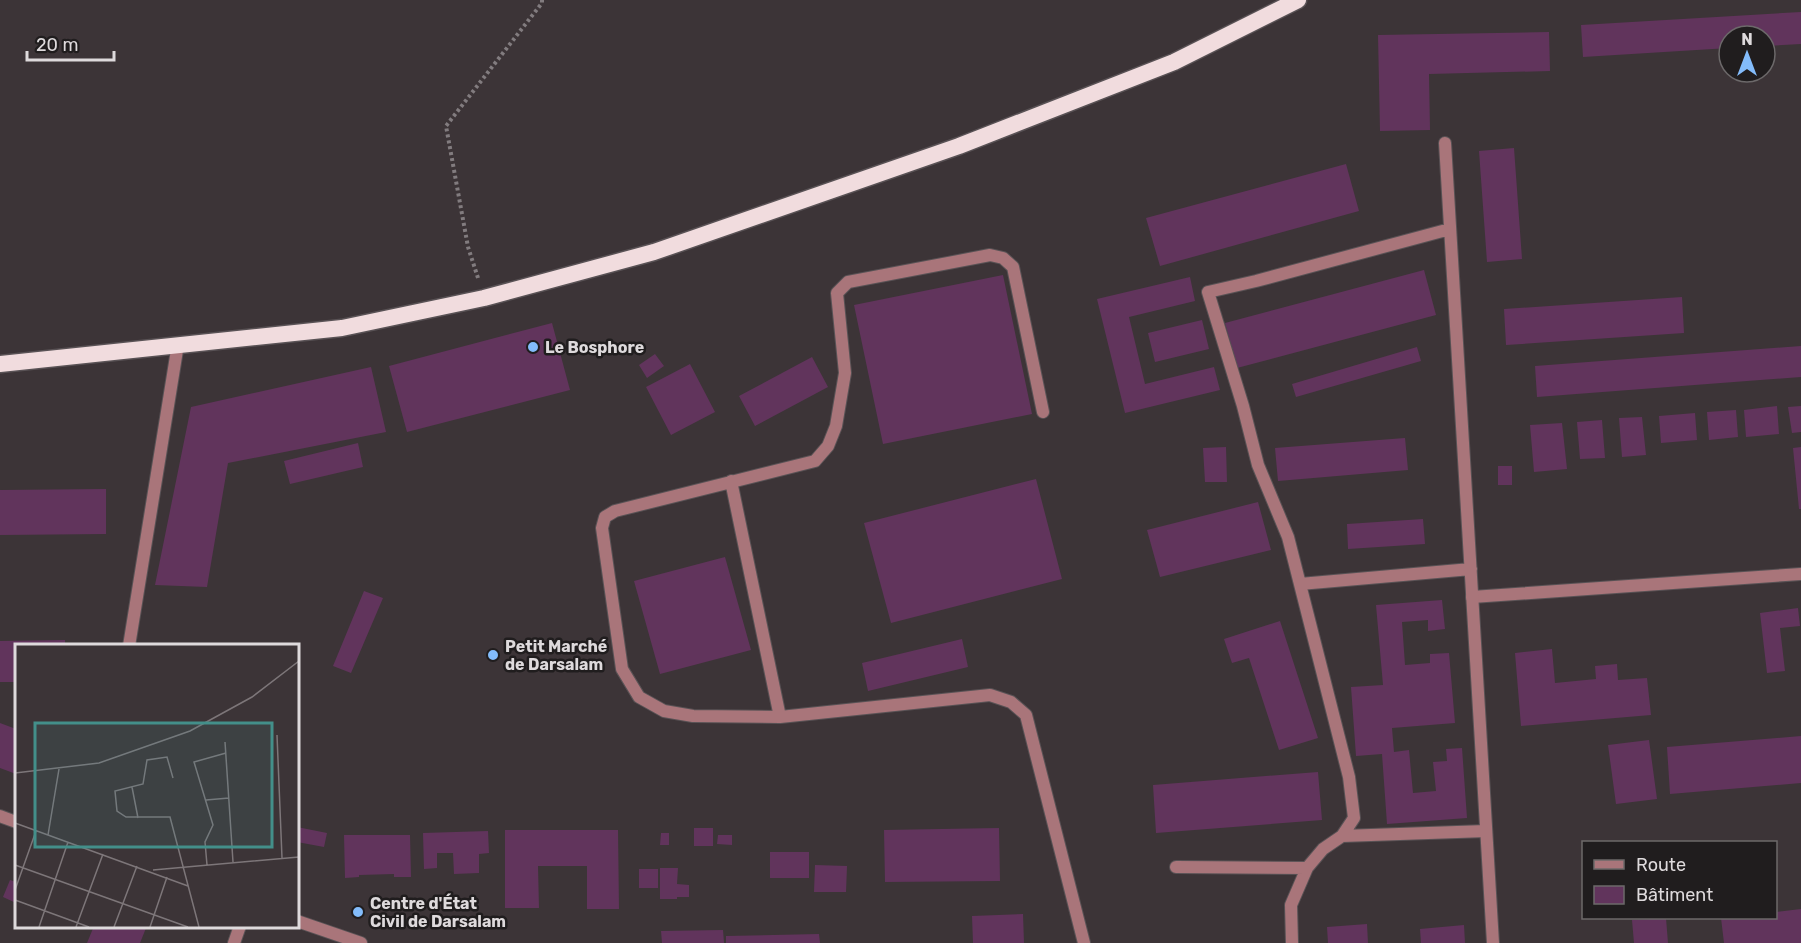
<svg xmlns="http://www.w3.org/2000/svg" width="1801" height="943" font-family="Rubik,sans-serif">
  <style>
    .building { fill: #61345c }
    .lines { fill: none; stroke-linecap: round; stroke-linejoin: round }
    .service-casing { stroke: #595255; stroke-width: 14 }
    .minor-casing { stroke: #595255; stroke-width: 14 }
    .tertiary-casing { stroke: #595255; stroke-width: 14 }
    .trunk-casing { stroke: #595255; stroke-width: 19 }
    .path { stroke: #827c7f; stroke-width: 4; stroke-dasharray: 3 3; stroke-linecap: butt }
    .service { stroke: #a9757a; stroke-width: 12 }
    .minor { stroke: #a9757a; stroke-width: 12 }
    .tertiary { stroke: #a9757a; stroke-width: 12 }
    .trunk { stroke: #f1dcde; stroke-width: 16 }
    .poi-dot { fill: #83bcfb; stroke: #201d1e; stroke-width: 2 }
    .labels { text-anchor: middle; dominant-baseline: central; stroke-width: 5; stroke-linejoin: round; paint-order: stroke }
    .poi-label { font-size: 16px; font-weight: bold; fill: #dedadc; stroke: #201d1e; text-anchor: start }
    .inset-road { fill: none; stroke: #7d7679; stroke-width: 1.5 }
    .view { fill: #438f8a; fill-opacity: 0.15; stroke: #438f8a; stroke-width: 3 }
    .inset-edge { fill: none; stroke: #dedadc; stroke-width: 3 }
  </style>
  <rect width="100%" height="100%" fill="#3c3437"/>
  <path class="building" d="M1801 12V44L1765 46V36H1729V48L1583 57 1581 25Z
    M1549 32 1550 71 1429 74 1430 130 1380 131 1378 35Z
    M1514 148 1522 259 1487 262 1479 151Z
    M1346 164 1359 211 1160 266 1146 218Z
    M1424 270 1436 315 1237 368 1225 323Z
    M1003 275 1032 414 883 444 854 305Z
    M1190 277 1195 301 1129 317 1145 384 1214 367 1220 390 1125 413 1097 299Z
    M1682 297 1684 333 1506 345 1504 309Z
    M1202 320 1209 349 1155 362 1148 333Z
    M552 323 570 390 407 432 389 366Z
    M1801 346V377L1537 397 1535 366Z
    M1417 347 1421 361 1296 397 1292 384Z
    M655 354 664 366 647 378 639 365Z
    M812 357 828 387 755 426 739 396Z
    M690 364 715 412 671 435 646 387Z
    M371 367 386 432 228 463 207 587 155 585 191 407Z
    M1777 406 1779 434 1746 437 1744 410Z
    M1801 406V432L1792 433 1788 407Z
    M1736 410 1738 437 1709 440 1707 412Z
    M1695 413 1697 440 1661 443 1659 416Z
    M1642 417 1646 455 1622 457 1619 418Z
    M1602 420 1605 458 1580 459 1577 422Z
    M1562 423 1567 469 1534 472 1530 425Z
    M1405 438 1408 470 1278 481 1275 448Z
    M358 443 363 467 290 484 284 461Z
    M1226 447 1227 482H1205L1203 448Z
    M1801 447V509H1799L1793 448Z
    M1498 466H1512V485H1498Z
    M1036 479 1062 579 891 623 864 523Z
    M106 489V534L0 535V490Z
    M1258 502 1271 550 1160 577 1147 530Z
    M1423 519 1425 544 1348 549 1347 524Z
    M725 557 751 650 660 674 634 581Z
    M364 591 383 598 351 673 333 666Z
    M1442 600 1445 629 1428 631V620L1402 622 1405 665 1430 663V654L1449 653 1455 723 1392 728 1394 752 1409 750 1413 793 1436 791 1433 762 1447 761 1446 749 1462 748 1467 818 1387 824 1382 754 1356 756 1351 687 1383 685 1376 605Z
    M1798 608 1800 626 1780 628 1785 671 1767 673 1760 613Z
    M1280 621 1318 738 1279 750 1249 658 1232 663 1224 639Z
    M962 639 968 667 868 691 862 663Z
    M65 640V646H16V682H0V641Z
    M1552 649 1555 683 1596 679 1595 666 1617 664 1618 680 1647 678 1651 715 1521 726 1515 653Z
    M0 723 16 729V774L0 768Z
    M1801 736V783L1670 794 1667 747Z
    M1649 740 1657 799 1616 804 1608 745Z
    M1318 772 1322 820 1156 833 1153 785Z
    M297 827 327 833 324 847 297 842Z
    M694 828H713V846H694Z
    M999 828 1000 881 885 882 884 830Z
    M505 830H618L619 909H587V866H538L539 908H505Z
    M488 831 489 853 479 854V873L454 874 453 853H437V868L424 869 423 833Z
    M661 833H669V845H660Z
    M344 835H410L411 877H394V874L359 875V877L345 878Z
    M718 835H732V845L717 844Z
    M770 852H809V878H770Z
    M815 865 847 866 846 892H814Z
    M660 868H678L677 884 689 885V897H677V899H660Z
    M639 869H658V888H639Z
    M10 880 16 882V903L3 897Z
    M1801 909V943H1724L1721 918H1776V912Z
    M1023 914 1024 943H973L972 916Z
    M1666 918 1668 943H1634L1632 920Z
    M1367 924 1368 943H1328L1327 927Z
    M1464 925 1465 943H1421L1420 929Z
    M94 926H142L146 928 140 943H87Z
    M723 930 724 943H662L661 931Z
    M819 934 820 943H726V936Z"/>
  <g class="lines">
    <g class="service-casing">
      <path id="service" d="M1472 597 1801 574"/>
    </g>
    <g class="minor-casing">
      <path id="minor" d="M1445 143 1493 943
        M1043 412 1013 267 1003 258 990 255 848 282 837 293 845 373 836 426 828 446 815 461 615 511 605 517 602 528 622 669 639 697 664 711 693 716 780 717 990 695 1011 702 1026 715 1084 943
        M731 481 780 717
        M1300 584 1471 569
        M129 646 178 344
        M1342 836 1486 831
        M1176 867 1307 868
        M234 943 240 926
        M1292 943 1291 905 1307 868 1323 849 1342 836 1354 818 1349 777 1288 537 1258 465 1243 406 1208 292 1256 281 1450 229"/>
    </g>
    <g class="tertiary-casing">
      <path id="tertiary" d="M0 816 16 822
        M297 921 361 943"/>
    </g>
    <g class="trunk-casing">
      <path id="trunk" d="M0 364 342 328 484 298 654 252 959 146 1174 62 1298 0"/>
    </g>
    <path class="path" d="M478 278 468 247 446 126 542 3V0"/>
    <use href="#service" class="service"/>
    <use href="#minor" class="minor"/>
    <use href="#tertiary" class="tertiary"/>
    <use href="#trunk" class="trunk"/>
  </g>
  <g class="poi-dot">
    <circle cx="533" cy="347" r="6"/>
    <circle cx="493" cy="655" r="6"/>
    <circle cx="358" cy="912" r="6"/>
  </g>
  <g class="labels">
    <g class="poi-label">
      <text x="545" y="347">Le Bosphore</text>
      <text x="505" y="646">Petit Marché<tspan x="505" dy="18">de Darsalam</tspan></text>
      <text x="370" y="903">Centre d'État<tspan x="370" dy="18">Civil de Darsalam</tspan></text>
    </g>
  </g>
  <g transform="translate(15 644)">
    <rect width="284" height="284" fill="#3c3437"/>
    <path class="inset-road" d="M262 91 267 214M210 98 218 218M0 129 84 119 175 87 237 53 284 17M158 134 152 113 132 116 128 140 100 147 102 167 111 173H155L184 283M117 143 123 174M191 156 214 154M0 179 173 242M33 191 44 125M0 221 173 283M192 221 190 198 198 181 179 118 211 109M138 226 284 213M0 246 21 187M0 256 74 283M24 283 53 198M61 283 88 210M99 283 122 222M135 283 152 233"/>
    <path class="view" d="M20 79H257V203H20Z"/>
    <rect width="284" height="284" class="inset-edge"/>
  </g>
  <rect x="1582" y="841" width="195" height="78" fill="#201d1e" stroke="#6c696a" stroke-width="1.5"/>
  <rect x="1594" y="860" width="30" height="9" fill="#a9757a" stroke="#6c696a" stroke-width="1.5"/>
  <text x="1636" y="871" font-size="18" fill="#dedadc">Route</text>
  <rect x="1594" y="886" width="30" height="18" fill="#61345c" stroke="#6c696a" stroke-width="1.5"/>
  <text x="1636" y="901" font-size="18" fill="#dedadc">Bâtiment</text>
  <g transform="translate(1747 54)"><circle r="28" fill="#201d1e" stroke="#6c696a" stroke-width="1.5"/>
  <path d="M0-4.5L10 22L0 15L-10 22Z" fill="#83bcfb"/>
  <text y="-9" font-size="16" font-weight="bold" text-anchor="middle" fill="#dedadc">N</text>
  </g>
  <path d="M27 51v9h87v-9" fill="none" stroke="#dedadc" stroke-width="3"/>
  <text x="36" y="51" font-size="18" fill="#dedadc" stroke="#201d1e" stroke-width="4.5" paint-order="stroke">20 m</text>
</svg>
